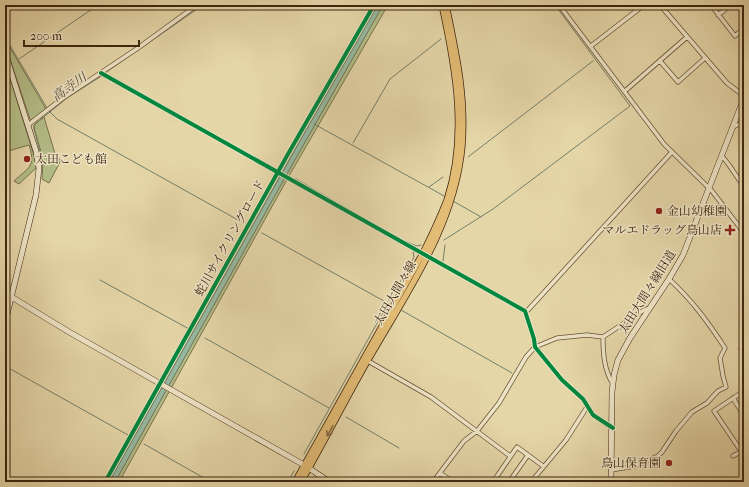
<svg xmlns="http://www.w3.org/2000/svg" width="749" height="487" font-family="'IM FELL French Canon','Noto Serif JP',serif">
  <style>
    .green { fill: #b4be88; stroke: #78724c }
    .water { fill: #97baa2; stroke: #737f68 }
    .lines { fill: none; stroke-linecap: round; stroke-linejoin: round }
    .stream { stroke: #737f68; stroke-width: 1 }
    .street-casing { stroke: #675237; stroke-width: 5 }
    .secondary-casing { stroke: #3d2611; stroke-width: 6 }
    .primary-casing { stroke: #3d2611; stroke-width: 7 }
    .street { stroke: #eee4c6; stroke-width: 3.5 }
    .secondary { stroke: #eee4c6; stroke-width: 5 }
    .primary { stroke: #e2bb74; stroke-width: 5.5 }
    .cycleway-casing { stroke: #eee4c6; stroke-width: 6 }
    .cycleway { stroke: #00873e; stroke-width: 4 }
    .oneway { stroke: #87693e }
    .poi-dot { fill: #8f2418; stroke: #eee4c6; stroke-width: 1.5 }
    .labels { text-anchor: middle; dominant-baseline: central; stroke-width: 3; stroke-linejoin: round; paint-order: stroke }
    .poi-label { font-size: 12px; fill: #3d2611; stroke: #eee4c6; text-anchor: start }
    .street-label { font-size: 12px; fill: #3d2611; stroke: #eee4c6 }
    .water-label { font-size: 13px; font-style: italic; fill: #544b35; stroke: #eee4c6 }
  </style>
  <rect width="100%" height="100%" fill="#e5d6a8"/>
  <filter id="stains"><feTurbulence type="fractalNoise" baseFrequency=".005" numOctaves="4"/><feColorMatrix values="0 0 0 0 .2 0 0 0 0 .09 0 0 0 0 .02 0 0 0 .5 -.17"/></filter>
  <radialGradient id="worn" r=".72"><stop offset=".6" stop-color="#630" stop-opacity="0"/><stop offset="1" stop-color="#630" stop-opacity=".3"/></radialGradient>
  <path class="green" d="M375 5H378L309 125 109 482H106Z
    M383 5H388L289 176 119 482H115L292 165Z
    M5 39 46 109 31 122 5 44Z
    M7 78H10L35 159 36 168 19 184 14 181C29 167 36 167 29 145L5 152V79Z
    M44 117 56 157 61 160 49 183 42 179 43 159 34 128 35 124Z"/>
  <path class="water" d="M378 5H383L292 165 115 482H109L309 125Z"/>
  <g class="lines">
    <path class="stream" d="M5 37 47 108
      M19 59 98 5
      M105 73 203 5
      M49 111 57 119 247 225
      M314 124 446 197
      M353 143 390 79 441 39
      M468 157 593 61
      M42 159 34 129V125L67 98 103 75
      M296 179 402 240
      M429 187 443 177
      M453 201 481 217
      M262 233 391 305
      M444 240 493 209 630 106 555 5
      M405 241 417 246 421 245
      M443 261 445 245
      M100 280 189 329
      M401 310 512 373
      M205 338 329 408
      M5 366 128 435
      M346 417 399 448
      M144 444 211 482
      M304 454 414 257 413 252H415
      M288 482 294 471"/>
    <g class="street-casing">
      <path id="street" d="M559 5 664 144 712 191 744 233
        M660 5 727 83 744 96
        M711 5 735 36 744 28
        M562 9 567 5
        M718 15 731 5
        M591 46 644 5
        M660 61 678 82 705 58
        M101 73 525 311 534 339 535 347 562 380 583 399 593 415 612 428
        M5 77 12 75
        M625 91 687 37
        M28 125 63 98 138 48 197 5
        M733 127 744 122
        M722 156 729 165 744 187
        M525 311 528 310 672 152
        M603 337C603 353 604 370 613 384
        M744 346 741 349 744 354
        M368 361 431 397 510 456
        M733 398 744 416
        M741 451 714 411 744 391
        M733 456 744 450
        M611 470 635 466 658 456 662 452 676 431 692 412 707 403 718 391 726 387 723 376 720 358 725 348C708 322 692 300 669 279
        M440 473 453 482
        M433 482 464 441 477 431 499 403 526 357 535 347 557 338 587 335 603 337 644 310 649 308
        M493 482 517 447 543 466
        M509 482 528 455
        M531 482 566 440 587 407"/>
    </g>
    <g class="secondary-casing">
      <path id="secondary" d="M5 53 36 151 39 168 36 195 5 323
        M5 293 69 332 304 465 330 482
        M611 482 612 392 614 375 618 360 630 338 669 279 683 255 744 98"/>
    </g>
    <g class="primary-casing">
      <path id="primary" d="M295 482 423 253C432 235 440 218 447 200 468 136 456 69 442 5
        M301 482C324 442 345 400 368 360 407 292 455 225 462 146 466 96 456 53 446 5"/>
    </g>
    <use href="#street" class="street"/>
    <use href="#secondary" class="secondary"/>
    <use href="#primary" class="primary"/>
    <g class="cycleway-casing">
      <path id="cycleway" d="M101 73 525 311 534 339 535 347 562 380 583 399 593 415 613 428
        M105 482 288 154 374 5"/>
    </g>
    <use href="#cycleway" class="cycleway"/>
  </g>
  <defs><path id="oneway-shaft" d="M-6 0H5M1.5-3L5.5 0L1.5 3" fill="none" stroke-width="1.6" stroke-linecap="round" stroke-linejoin="round"/></defs>
  <use class="oneway" href="#oneway-shaft" transform="translate(330 431) rotate(119)"/>
  <g class="poi-dot">
    <circle cx="27" cy="159" r="4"/>
    <circle cx="659" cy="211" r="4"/>
    <path d="M728 224h4v4h4v4h-4v4h-4v-4h-4v-4h4z"/>
    <circle cx="669" cy="463" r="4"/>
  </g>
  <g class="labels">
    <g class="poi-label">
      <text x="35" y="159">太田こども館</text>
      <text x="667" y="211">金山幼稚園</text>
      <text x="722" y="230" text-anchor="end">マルエドラッグ鳥山店</text>
      <text x="661" y="463" text-anchor="end">鳥山保育園</text>
    </g>
    <g class="street-label">
      <text transform="translate(230 238) rotate(-61)">蛇川サイクリングロード</text>
      <text transform="translate(647 292) rotate(-58)">太田大間々線旧道</text>
      <text transform="translate(395 293) rotate(-60)">太田大間々線</text>
    </g>
    <g class="water-label">
      <text transform="translate(69 87) rotate(-36)">高寺川</text>
    </g>
  </g>
  <rect width="749" height="487" fill="none" stroke="#e5d6a8" stroke-width="20"/>
  <rect x="6" y="6" width="737" height="475" fill="none" stroke="#3d2611" stroke-width="2"/>
  <rect x="10" y="10" width="729" height="467" fill="none" stroke="#3d2611"/>
  <path d="M24 40v6h115v-6" fill="none" stroke="#3d2611" stroke-width="2"/>
  <text x="30" y="40" font-size="12" fill="#3d2611" stroke="#eee4c6" stroke-width="3" paint-order="stroke">200 m</text>
  <rect width="100%" height="100%" filter="url(#stains)"/>
  <rect width="100%" height="100%" fill="url(#worn)"/>
</svg>
